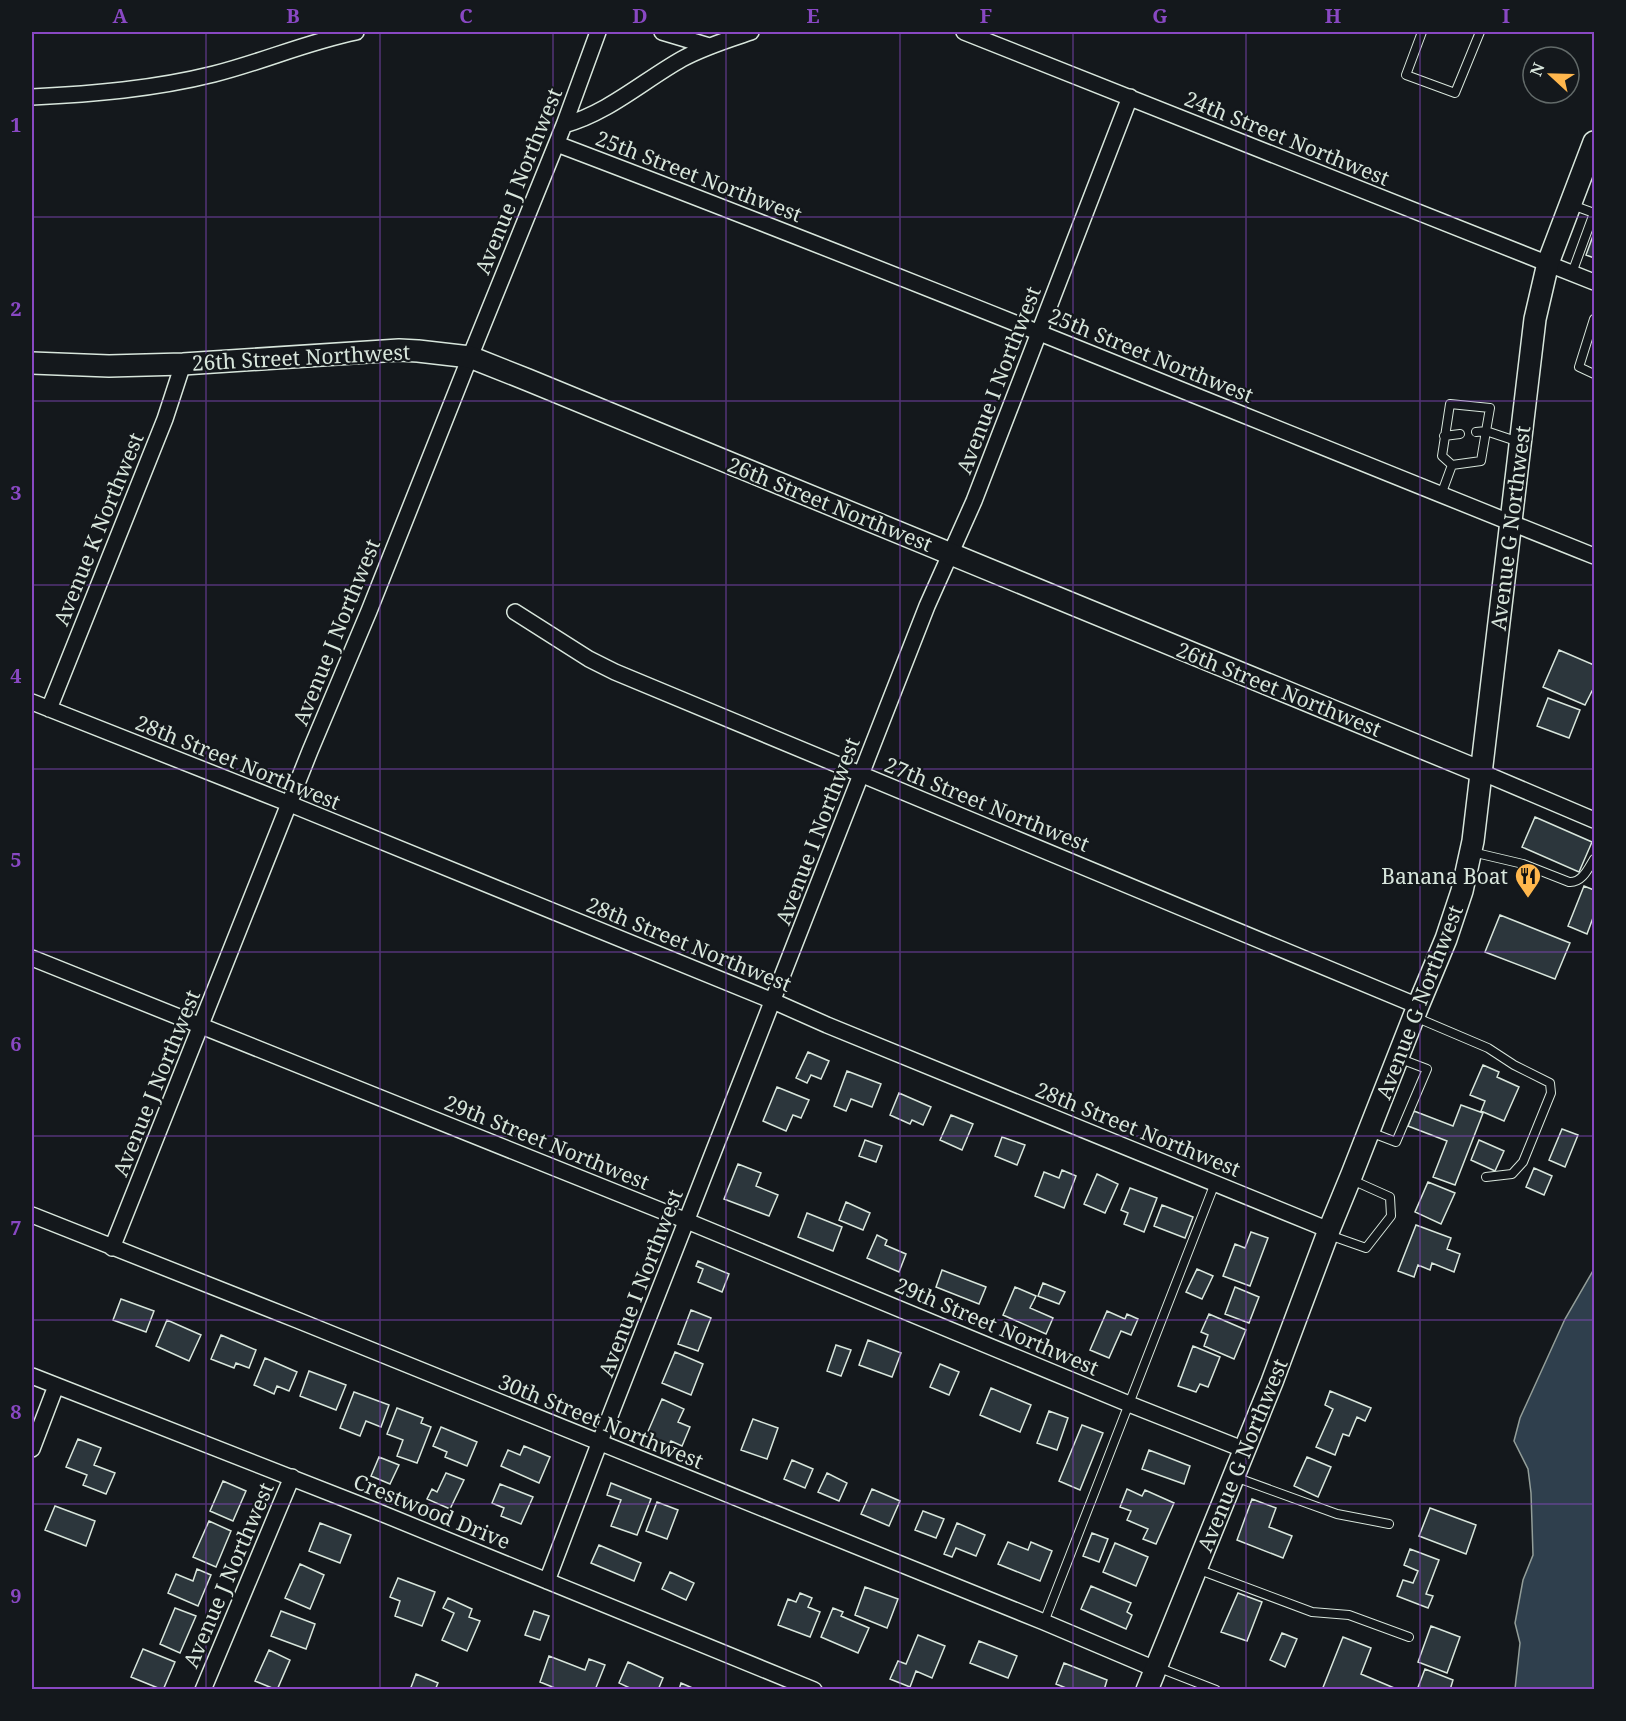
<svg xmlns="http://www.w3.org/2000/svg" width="1626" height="1721" font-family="'Noto Serif',serif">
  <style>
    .water { fill: #2f3f4d; stroke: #939e99; stroke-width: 1.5 }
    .building { fill: #2c363c; stroke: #d8e6dc; stroke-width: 1.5 }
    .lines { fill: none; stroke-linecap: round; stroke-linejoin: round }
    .lane-casing { stroke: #d8e6dc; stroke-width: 10 }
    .street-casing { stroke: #d8e6dc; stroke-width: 18 }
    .secondary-casing { stroke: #d8e6dc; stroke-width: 24 }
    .lane { stroke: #14181c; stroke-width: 8 }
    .street { stroke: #14181c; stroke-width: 15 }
    .secondary { stroke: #14181c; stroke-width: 21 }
    .grid { fill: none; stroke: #8948c3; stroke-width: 1.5; stroke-opacity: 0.55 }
    .labels { text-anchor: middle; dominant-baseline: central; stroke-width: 4.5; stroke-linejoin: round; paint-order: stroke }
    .street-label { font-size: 21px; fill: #d8e6dc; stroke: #14181c }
    .poi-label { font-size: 21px; fill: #d8e6dc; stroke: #14181c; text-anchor: end }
    .neatline { fill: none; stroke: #8948c3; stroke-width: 2 }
    .grid-label { font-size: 20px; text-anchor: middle; font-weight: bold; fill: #8948c3 }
  </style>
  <rect width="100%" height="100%" fill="#14181c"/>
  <path class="water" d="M1594 1269V1689H1515L1520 1643 1515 1623 1523 1580 1533 1555 1531 1493 1528 1469 1514 1441 1520 1418 1565 1319Z"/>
  <path class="building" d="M1594 233V258L1586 255Z
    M1559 650 1594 665V692L1592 691 1585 705 1543 687Z
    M1548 698 1580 710 1569 738 1537 726Z
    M1535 817 1592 842 1579 872 1522 847Z
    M1584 886 1594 890V915L1587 934 1568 926Z
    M1500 915 1570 943 1555 979 1485 952Z
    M808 1052 829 1061 821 1079 811 1075 807 1083 796 1078Z
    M1483 1065 1499 1072 1497 1077 1519 1087 1504 1121 1481 1111 1485 1101 1470 1095Z
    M847 1071 881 1084 872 1107 851 1099 846 1111 834 1106Z
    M777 1087 809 1100 801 1118 793 1115 786 1131 763 1121Z
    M899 1093 931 1107 923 1125 912 1120 910 1124 890 1115Z
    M1461 1105 1483 1113 1455 1185 1433 1177 1447 1141 1408 1126 1414 1111 1453 1126Z
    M951 1115 973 1124 962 1150 940 1140Z
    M1562 1129 1578 1135 1565 1167 1549 1160Z
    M1002 1137 1025 1145 1017 1165 995 1156Z
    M865 1140 882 1146 876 1162 859 1156Z
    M1479 1140 1504 1151 1495 1171 1471 1160Z
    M738 1164 761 1173 756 1186 778 1195 769 1216 724 1199Z
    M1534 1168 1552 1176 1544 1195 1526 1187Z
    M1062 1170 1076 1176 1064 1208 1035 1196 1044 1172 1059 1178Z
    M1097 1174 1118 1184 1105 1213 1084 1204Z
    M1428 1182 1455 1193 1441 1224 1415 1212Z
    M1130 1188 1157 1198 1144 1232 1124 1224 1128 1213 1121 1210Z
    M846 1202 870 1213 863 1230 839 1220Z
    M1162 1205 1193 1217 1185 1238 1154 1226Z
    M807 1213 842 1227 833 1251 798 1237Z
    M1416 1225 1451 1238 1447 1249 1460 1254 1454 1272 1432 1263 1430 1270 1418 1265 1414 1277 1398 1271Z
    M1251 1232 1268 1238 1250 1286 1223 1276 1235 1244 1245 1248Z
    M877 1235 887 1240 885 1245 906 1254 899 1272 867 1258Z
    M698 1261 729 1274 722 1292 698 1282 703 1269 696 1266Z
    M1197 1269 1213 1276 1202 1299 1186 1292Z
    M942 1270 986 1287 979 1304 936 1287Z
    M1043 1283 1065 1292 1059 1304 1038 1296Z
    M1015 1287 1036 1296 1030 1308 1053 1318 1046 1334 1003 1315Z
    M1235 1287 1259 1297 1249 1323 1225 1314Z
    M121 1299 154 1311 146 1332 113 1320Z
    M691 1310 711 1318 698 1351 678 1344Z
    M1107 1311 1125 1319 1127 1314 1138 1319 1131 1335 1121 1331 1109 1358 1090 1350Z
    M1209 1314 1246 1330 1234 1359 1204 1346 1208 1335 1201 1332Z
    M167 1320 201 1335 189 1361 156 1346Z
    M221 1335 256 1350 249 1368 236 1363 234 1368 211 1359Z
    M868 1340 901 1353 892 1377 859 1365Z
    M836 1345 851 1350 841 1376 827 1371Z
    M1193 1346 1220 1357 1208 1387 1200 1384 1196 1392 1178 1386Z
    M675 1352 703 1364 691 1395 662 1383Z
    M265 1358 297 1372 289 1391 277 1386 274 1394 254 1385Z
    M940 1364 959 1372 949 1395 930 1387Z
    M309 1371 346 1385 336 1410 300 1396Z
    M991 1388 1031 1405 1020 1432 980 1415Z
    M1330 1391 1371 1408 1365 1421 1357 1417 1349 1436 1343 1434 1335 1455 1316 1447 1333 1409 1325 1405Z
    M354 1392 389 1405 381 1427 366 1421 360 1436 340 1428Z
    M662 1399 684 1409 678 1422 690 1427 682 1446 671 1441 668 1446 646 1436Z
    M397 1408 423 1418 421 1423 431 1427 417 1463 397 1456 403 1440 387 1434Z
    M1049 1411 1068 1418 1057 1450 1037 1443Z
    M753 1419 778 1428 767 1459 741 1450Z
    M1082 1425 1103 1433 1080 1490 1059 1481Z
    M441 1427 477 1442 467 1466 445 1457 447 1452 433 1446Z
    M78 1439 101 1448 94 1465 115 1473 106 1494 83 1485 87 1475 66 1467Z
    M524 1446 550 1457 539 1483 501 1466 508 1450 520 1455Z
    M1149 1450 1190 1466 1184 1484 1142 1469Z
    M379 1457 399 1465 390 1484 371 1476Z
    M1307 1457 1331 1467 1318 1497 1294 1486Z
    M792 1460 813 1469 805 1488 784 1479Z
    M446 1473 464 1480 450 1509 427 1499 432 1489 437 1492Z
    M827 1473 847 1483 839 1501 818 1492Z
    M223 1481 246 1491 233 1521 210 1511Z
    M611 1483 651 1499 637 1535 611 1526 621 1500 607 1495Z
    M500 1484 533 1497 521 1524 501 1516 504 1508 492 1503Z
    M872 1489 900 1501 889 1526 861 1514Z
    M1127 1489 1142 1496 1145 1490 1174 1503 1156 1544 1143 1539 1148 1529 1127 1520 1131 1511 1120 1507Z
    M1252 1499 1276 1508 1269 1527 1292 1536 1283 1558 1237 1540Z
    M657 1502 678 1510 667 1539 646 1531Z
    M55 1506 95 1521 86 1546 45 1530Z
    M1430 1508 1476 1525 1466 1554 1419 1536Z
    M923 1511 944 1519 936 1538 915 1530Z
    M209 1521 231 1531 216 1567 193 1557Z
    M320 1523 351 1535 340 1563 309 1551Z
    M957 1523 985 1535 976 1556 956 1548 952 1557 944 1554Z
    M1092 1533 1108 1539 1099 1562 1083 1556Z
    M1008 1542 1028 1550 1031 1542 1052 1551 1040 1581 998 1564Z
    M1115 1543 1148 1557 1136 1586 1103 1572Z
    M599 1545 641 1563 634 1581 591 1563Z
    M1410 1549 1439 1560 1426 1594 1433 1596 1428 1608 1397 1596 1403 1580 1413 1583 1418 1571 1404 1565Z
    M300 1564 324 1575 310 1609 285 1598Z
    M197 1569 211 1575 198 1606 168 1593 176 1574 193 1581Z
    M670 1572 694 1583 686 1600 662 1589Z
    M398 1578 435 1592 422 1626 395 1616 400 1601 390 1597Z
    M1091 1586 1131 1603 1127 1612 1132 1615 1126 1629 1081 1609Z
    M865 1587 898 1599 887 1628 855 1615Z
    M800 1593 812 1598 808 1607 820 1612 810 1637 778 1625 788 1599 796 1602Z
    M1238 1593 1262 1602 1247 1641 1221 1632Z
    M448 1598 472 1609 469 1617 480 1621 467 1651 442 1640 454 1613 443 1608Z
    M175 1608 196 1616 180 1653 160 1644Z
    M833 1608 843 1612 841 1616 869 1628 858 1653 821 1637Z
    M281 1611 315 1624 306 1649 271 1636Z
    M534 1611 549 1616 540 1640 525 1635Z
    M1431 1626 1460 1637 1447 1673 1418 1662Z
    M1282 1633 1297 1639 1285 1667 1270 1660Z
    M918 1635 945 1646 932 1678 916 1671 910 1687 890 1679 898 1661 906 1664Z
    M1343 1637 1371 1648 1361 1674 1399 1690H1322Z
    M979 1641 1017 1656 1008 1678 970 1663Z
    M143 1649 175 1662 163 1690 131 1677Z
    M269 1650 290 1660 277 1690 255 1681Z
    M549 1656 585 1670 589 1659 605 1665 595 1690H560L540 1682Z
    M628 1662 663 1678 658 1690H634L619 1683Z
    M1064 1663 1107 1680 1104 1690H1071L1056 1684Z
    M1425 1669 1453 1680 1450 1690H1417Z
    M416 1674 438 1683 435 1690H410Z
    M681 1683 697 1690H679Z"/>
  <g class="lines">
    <g class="lane-casing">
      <path id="lane" d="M1422 32 1406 75 1455 93 1480 32
        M1572 205 1594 213 1572 273
        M1594 319 1579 367 1594 374
        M1444 436 1460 434
        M1452 465 1442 456 1450 404 1490 408 1486 431 1476 432
        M1441 495 1452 465 1481 461 1486 431 1519 442
        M1472 852 1523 864 1569 882C1582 883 1588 869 1594 859
        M1415 1017 1488 1048 1514 1065 1550 1083 1551 1093 1523 1162 1512 1174 1486 1177
        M1370 1132 1396 1142 1427 1069 1398 1058
        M1329 1235 1366 1248 1391 1216 1390 1197 1352 1180
        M1235 1477 1337 1514 1389 1524
        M1197 1569 1312 1612 1349 1615 1409 1637
        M1044 1622 1215 1183
        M1157 1667 1216 1690"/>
    </g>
    <g class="street-casing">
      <path id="street" d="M662 32 709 46
        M964 32 1594 282
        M32 97C93 94 154 89 214 74 262 62 307 42 356 32
        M564 125C608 113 643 81 682 59 704 47 727 40 751 32
        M557 144C905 276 1249 418 1594 556
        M515 612 589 659 615 672 1418 1006
        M32 702 290 804 773 1001 827 1025 1329 1230
        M49 709 165 419 183 364
        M1481 772 1594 820
        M32 958 687 1221 1129 1404 1245 1450
        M32 1215 297 1320 1044 1622 1155 1669
        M112 1248 310 751 369 611 470 357 564 125 598 32
        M32 1376 371 1509 814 1690
        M32 1449 56 1386
        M547 1581 599 1444 927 606 974 501 1130 97
        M203 1690 292 1477"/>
    </g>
    <g class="secondary-casing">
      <path id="secondary" d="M32 363 109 366 183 364 399 350 418 351 470 357 528 380 1481 772
        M1147 1690 1272 1382 1329 1230 1352 1174 1418 1006 1446 939 1462 891 1473 841 1535 319 1548 263 1594 142"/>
    </g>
    <use href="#lane" class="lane"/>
    <use href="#street" class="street"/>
    <use href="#secondary" class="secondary"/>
  </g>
  <path class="grid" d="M206 32V1690M380 32V1690M553 32V1690M726 32V1690M900 32V1690M1073 32V1690M1246 32V1690M1420 32V1690M32 217H1594M32 401H1594M32 585H1594M32 769H1594M32 952H1594M32 1136H1594M32 1320H1594M32 1504H1594"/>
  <defs>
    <g id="restaurant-pin" transform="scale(1.35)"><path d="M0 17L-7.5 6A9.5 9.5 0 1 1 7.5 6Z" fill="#ffb74d" stroke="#14181c"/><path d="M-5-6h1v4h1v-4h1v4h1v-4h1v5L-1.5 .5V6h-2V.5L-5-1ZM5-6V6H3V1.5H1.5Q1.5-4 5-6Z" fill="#111"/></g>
  </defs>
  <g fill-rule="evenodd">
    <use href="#restaurant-pin" x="1528" y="876"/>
  </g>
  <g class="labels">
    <g class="street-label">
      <text transform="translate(1287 138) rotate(22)">24th Street Northwest</text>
      <text transform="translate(699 176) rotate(21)">25th Street Northwest</text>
      <text transform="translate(518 181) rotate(-68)">Avenue J Northwest</text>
      <text transform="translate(1151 355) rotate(22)">25th Street Northwest</text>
      <text transform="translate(301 357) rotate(-3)">26th Street Northwest</text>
      <text transform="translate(998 380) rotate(-69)">Avenue I Northwest</text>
      <text transform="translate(830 504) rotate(22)">26th Street Northwest</text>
      <text transform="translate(1510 528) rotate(-83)">Avenue G Northwest</text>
      <text transform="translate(98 529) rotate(-68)">Avenue K Northwest</text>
      <text transform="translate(336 632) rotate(-68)">Avenue J Northwest</text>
      <text transform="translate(1279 689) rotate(22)">26th Street Northwest</text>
      <text transform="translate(238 762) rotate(22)">28th Street Northwest</text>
      <text transform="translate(987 804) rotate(22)">27th Street Northwest</text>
      <text transform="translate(817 831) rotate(-69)">Avenue I Northwest</text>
      <text transform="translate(689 944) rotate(22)">28th Street Northwest</text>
      <text transform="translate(1419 1002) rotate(-69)">Avenue G Northwest</text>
      <text transform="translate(156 1083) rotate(-68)">Avenue J Northwest</text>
      <text transform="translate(1138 1129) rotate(22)">28th Street Northwest</text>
      <text transform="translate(547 1142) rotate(22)">29th Street Northwest</text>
      <text transform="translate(640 1283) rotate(-69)">Avenue I Northwest</text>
      <text transform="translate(997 1326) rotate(23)">29th Street Northwest</text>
      <text transform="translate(601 1421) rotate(22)">30th Street Northwest</text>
      <text transform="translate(1242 1455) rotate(-68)">Avenue G Northwest</text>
      <text transform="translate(432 1511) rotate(22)">Crestwood Drive</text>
      <text transform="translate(228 1575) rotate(-67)">Avenue J Northwest</text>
    </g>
    <g class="poi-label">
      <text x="1508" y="876">Banana Boat</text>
    </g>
  </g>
  <rect width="1626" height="1721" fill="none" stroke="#14181c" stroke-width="66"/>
  <g transform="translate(1551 75) rotate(292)"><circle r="28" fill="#14181c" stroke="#626a69" stroke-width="1.5"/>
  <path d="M0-4.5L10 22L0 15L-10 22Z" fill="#ffb74d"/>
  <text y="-9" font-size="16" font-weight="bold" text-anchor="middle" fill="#d8e6dc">N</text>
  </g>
  <rect x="33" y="33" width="1560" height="1655" class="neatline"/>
  <g class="grid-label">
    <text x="120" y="23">A</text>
    <text x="293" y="23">B</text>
    <text x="466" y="23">C</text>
    <text x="640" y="23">D</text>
    <text x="813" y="23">E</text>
    <text x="986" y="23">F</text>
    <text x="1160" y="23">G</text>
    <text x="1333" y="23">H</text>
    <text x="1506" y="23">I</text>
    <text x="16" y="132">1</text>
    <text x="16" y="316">2</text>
    <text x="16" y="500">3</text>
    <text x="16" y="683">4</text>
    <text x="16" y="867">5</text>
    <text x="16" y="1051">6</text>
    <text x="16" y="1235">7</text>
    <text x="16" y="1419">8</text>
    <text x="16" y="1603">9</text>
  </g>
</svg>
